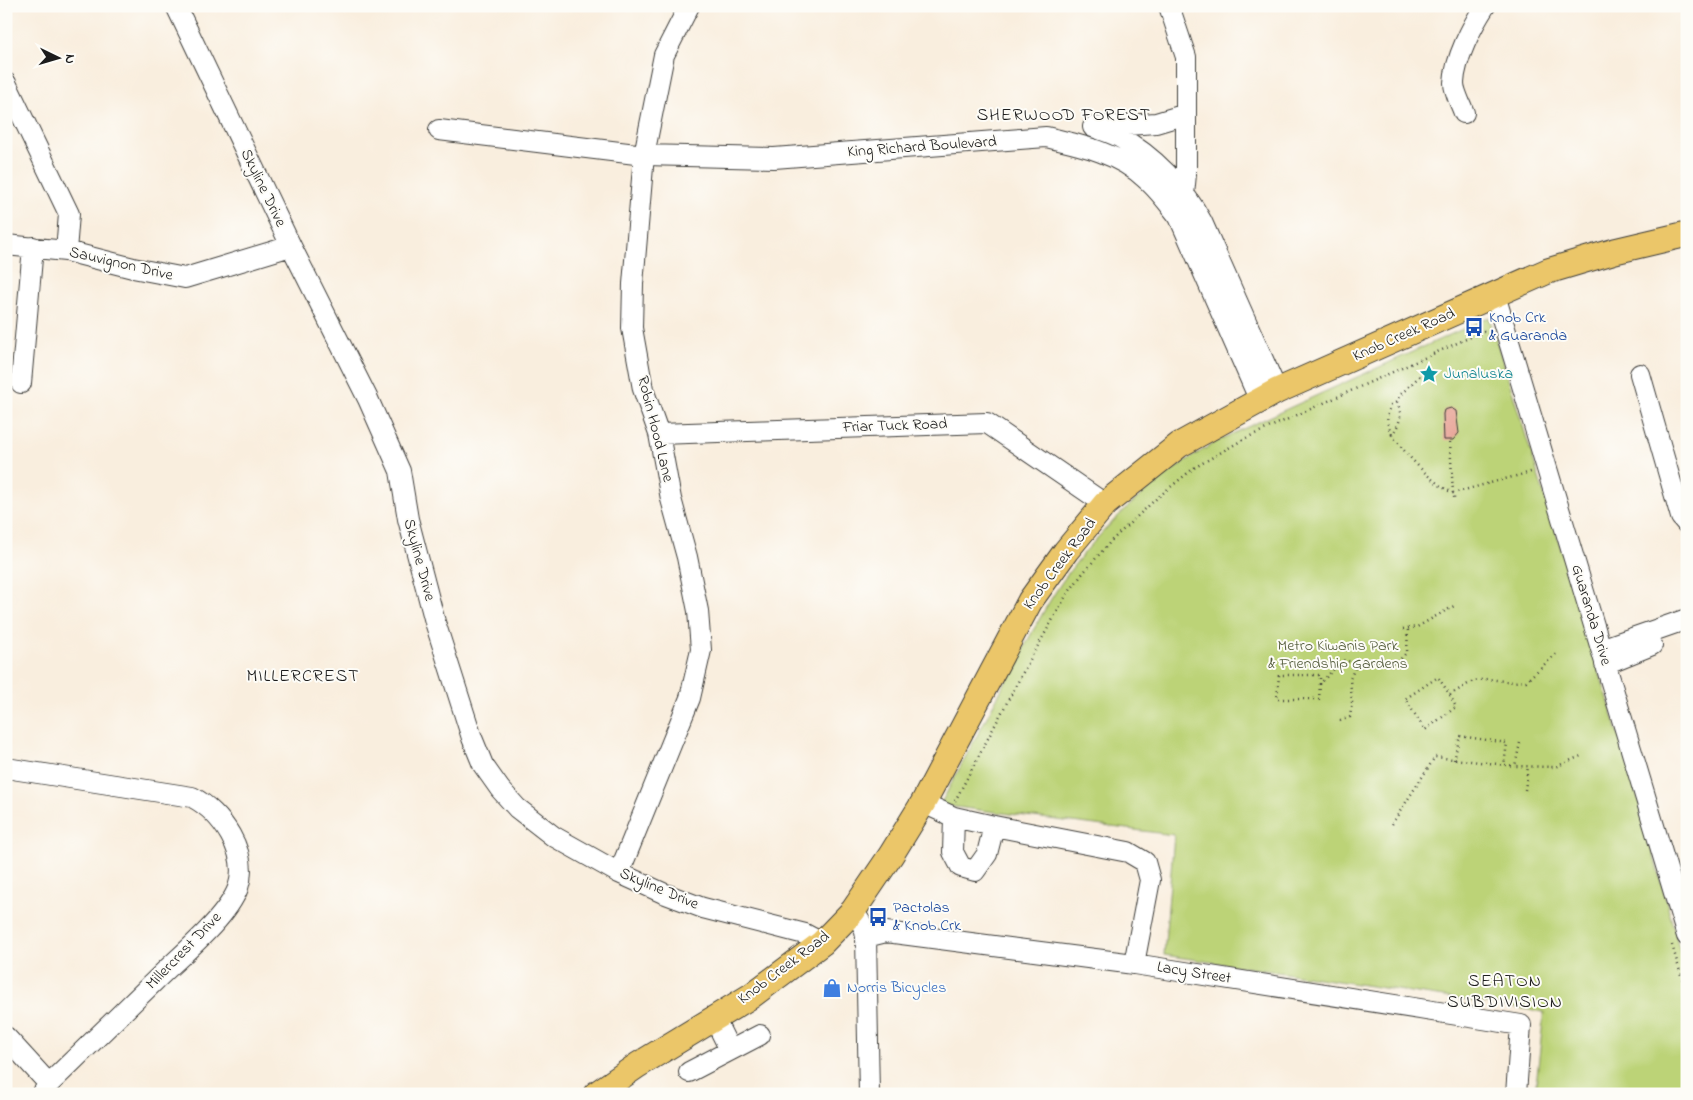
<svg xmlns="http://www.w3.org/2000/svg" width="1693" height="1100" font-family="'Indie Flower',sans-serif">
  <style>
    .green { fill: #bcd377; stroke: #6c784a }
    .building { fill: #e49688 }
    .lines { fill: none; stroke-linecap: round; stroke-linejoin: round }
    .minor-casing { stroke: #3d3c39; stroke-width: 22 }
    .major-casing { stroke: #3d3c39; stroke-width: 27 }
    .path { stroke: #3d3c39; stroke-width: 2.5; stroke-dasharray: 1 4; stroke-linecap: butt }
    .minor { stroke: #fff; stroke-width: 20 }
    .major { stroke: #ebc669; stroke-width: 25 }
    .labels { text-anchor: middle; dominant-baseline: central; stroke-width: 4; stroke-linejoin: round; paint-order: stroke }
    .street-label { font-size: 16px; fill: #1c1c1c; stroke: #fdfcf7 }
    .transit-label { font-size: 16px; fill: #164399; stroke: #fdfcf7; text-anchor: start }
    .culture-label { font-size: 16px; fill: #0d838f; stroke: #fdfcf7; text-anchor: start }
    .park-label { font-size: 16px; fill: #545c3c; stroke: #fdfcf7 }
    .shop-label { font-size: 16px; fill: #366cbe; stroke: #fdfcf7; text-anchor: start }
    .neighbourhood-label { font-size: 18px; letter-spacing: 1px; fill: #1c1c1c; stroke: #fdfcf7 }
  </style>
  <rect width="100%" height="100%" fill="#fdfcf7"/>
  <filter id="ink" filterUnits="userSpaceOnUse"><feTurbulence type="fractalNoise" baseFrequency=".02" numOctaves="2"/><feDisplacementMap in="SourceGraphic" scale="10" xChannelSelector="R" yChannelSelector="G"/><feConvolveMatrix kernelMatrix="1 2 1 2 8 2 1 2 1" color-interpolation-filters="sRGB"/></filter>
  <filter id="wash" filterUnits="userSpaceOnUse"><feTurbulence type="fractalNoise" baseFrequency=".0096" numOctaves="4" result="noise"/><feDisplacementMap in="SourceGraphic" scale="20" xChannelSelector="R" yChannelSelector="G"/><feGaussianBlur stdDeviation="1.12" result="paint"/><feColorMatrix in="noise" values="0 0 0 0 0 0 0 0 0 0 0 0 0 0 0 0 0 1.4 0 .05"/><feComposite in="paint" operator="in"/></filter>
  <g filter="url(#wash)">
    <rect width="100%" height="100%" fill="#f9eede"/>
    <path class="green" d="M1489 317 1632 777 1687 976V1094H1535L1544 1012 1164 955 1174 835 940 805C965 758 990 711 1015 664 1035 628 1053 590 1080 558 1122 507 1165 472 1221 439Z"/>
    <g id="blocks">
      <path class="building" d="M1451 408 1456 411 1459 433 1453 440H1444L1443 414 1444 410Z"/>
    </g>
  </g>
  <g filter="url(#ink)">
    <use href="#blocks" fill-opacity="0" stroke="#3d3c39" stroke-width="1"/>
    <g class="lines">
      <g class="minor-casing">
        <path id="minor" d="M176 6 291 246 368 399 400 471 408 519 435 622 472 738 483 765 500 789 517 808 553 836 619 873 663 893 703 908 805 934 822 943
          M1169 6 1186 57V174L1184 195
          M6 83 69 214 66 251
          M1464 113C1461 104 1454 92 1454 83 1455 59 1472 26 1485 6
          M1093 127C1102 130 1111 133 1119 137 1154 156 1183 187 1202 222L1277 391
          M1099 127 1156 123 1186 114
          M439 130 644 155 774 158 1046 137C1081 145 1119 153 1146 179 1159 190 1169 204 1179 217L1260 401
          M6 245 66 251 133 268 185 278 291 246
          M1495 295 1687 936
          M1640 374 1681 517 1687 524
          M21 383 33 247
          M659 434 987 423 1105 504
          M1601 649 1687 619
          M1605 664 1652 645
          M6 768 192 797C221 812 250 853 238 888 227 917 186 951 163 973 125 1010 87 1047 49 1084L42 1094
          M923 803 954 817 994 826
          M954 817 953 852 961 867 975 871 987 854 994 826 1128 852 1145 862 1150 880 1134 964
          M619 873 690 698 701 650 698 611 687 557 671 499 659 434 643 389 632 328 633 284 644 155 664 55 689 6
          M853 911 864 927 866 937 869 1094
          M866 937 886 932 1134 964 1521 1025 1516 1094
          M714 1018 730 1050
          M6 1037 49 1084
          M689 1072 760 1035"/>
      </g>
      <g class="major-casing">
        <path id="major" d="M596 1094 638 1065 751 996 822 943 853 911 891 855 923 803 1030 601 1066 551 1105 504 1179 445 1277 391 1548 271 1615 251 1687 234"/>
      </g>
      <path class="path" d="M1427 369 1399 396 1397 402C1403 416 1400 423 1392 435 1406 454 1431 483 1453 493L1531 472
        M1392 434C1386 424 1386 416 1391 405L1397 402
        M1450 442 1453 493 1455 501
        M1403 629 1417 627 1454 606
        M1320 684 1319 699H1277L1279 675H1320V684L1342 660 1357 663 1372 661 1397 663 1407 652 1408 628
        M1450 695 1456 707 1425 730 1405 699 1438 677 1450 695 1473 681 1487 679 1513 682 1526 681 1556 654
        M1340 721 1350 717 1352 702 1350 679 1357 663
        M1520 743 1515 766 1555 767 1581 756
        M1454 760 1460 736 1507 743 1504 765
        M1525 790 1528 766
        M955 801 1022 674 1066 596 1083 573 1112 540 1157 498 1194 468 1246 438 1484 331 1488 332
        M1392 824 1435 757 1515 766
        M1672 945 1687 995"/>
      <use href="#minor" class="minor"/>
      <use href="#major" class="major"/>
    </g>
  </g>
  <defs>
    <g id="bus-bare" transform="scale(1.5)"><path d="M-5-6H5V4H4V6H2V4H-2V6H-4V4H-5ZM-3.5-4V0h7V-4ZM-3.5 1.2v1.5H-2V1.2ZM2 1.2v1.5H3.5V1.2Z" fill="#1a4fb4" stroke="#fdfcf7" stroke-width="2.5" paint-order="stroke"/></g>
    <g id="sight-bare" transform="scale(1.5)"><path d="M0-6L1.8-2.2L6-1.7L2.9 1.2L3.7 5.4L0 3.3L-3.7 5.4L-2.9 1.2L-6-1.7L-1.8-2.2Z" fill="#0f9aa8" stroke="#fdfcf7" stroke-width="2.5" paint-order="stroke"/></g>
    <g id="shop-bare" transform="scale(1.5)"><path d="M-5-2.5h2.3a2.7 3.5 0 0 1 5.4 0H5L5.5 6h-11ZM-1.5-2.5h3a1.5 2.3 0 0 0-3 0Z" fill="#3f7fe0" stroke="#fdfcf7" stroke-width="2.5" paint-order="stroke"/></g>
  </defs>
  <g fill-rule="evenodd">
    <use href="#bus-bare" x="1474" y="327"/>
    <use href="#sight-bare" x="1429" y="374"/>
    <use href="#bus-bare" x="878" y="917"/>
    <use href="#shop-bare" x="832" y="988"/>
  </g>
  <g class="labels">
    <g class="street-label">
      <text transform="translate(922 147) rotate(-4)">King Richard Boulevard</text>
      <text transform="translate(263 188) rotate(64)">Skyline Drive</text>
      <text transform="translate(121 264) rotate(13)">Sauvignon Drive</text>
      <text transform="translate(1404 335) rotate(-24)">Knob Creek Road</text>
      <text transform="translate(895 426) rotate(-2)">Friar Tuck Road</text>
      <text transform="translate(655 429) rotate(76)">Robin Hood Lane</text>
      <text transform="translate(419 560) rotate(75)">Skyline Drive</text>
      <text transform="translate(1060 564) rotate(-53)">Knob Creek Road</text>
      <text transform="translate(1591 615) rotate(73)">Guaranda Drive</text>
      <text transform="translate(659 889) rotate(23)">Skyline Drive</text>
      <text transform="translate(184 951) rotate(-46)">Millercrest Drive</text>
      <text transform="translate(784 968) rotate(-37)">Knob Creek Road</text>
      <text transform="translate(1194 973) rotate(9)">Lacy Street</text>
    </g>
    <g class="transit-label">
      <text x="1489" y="318">Knob Crk<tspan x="1489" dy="18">&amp; Guaranda</tspan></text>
      <text x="893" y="908">Pactolas<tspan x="893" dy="18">&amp; Knob Crk</tspan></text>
    </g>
    <g class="culture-label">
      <text x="1444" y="374">Junaluska</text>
    </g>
    <g class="park-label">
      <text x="1338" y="646">Metro Kiwanis Park<tspan x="1338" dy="18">&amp; Friendship Gardens</tspan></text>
    </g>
    <g class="shop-label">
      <text x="847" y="988">Norris Bicycles</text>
    </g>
    <g class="neighbourhood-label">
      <text x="1064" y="116">SHERWOOD FOREST</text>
      <text x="303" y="677">MILLERCREST</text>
      <text x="1505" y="982">SEATON<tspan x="1505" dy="21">SUBDIVISION</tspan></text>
    </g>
  </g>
  <rect width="1693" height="1100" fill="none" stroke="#fdfcf7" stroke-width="25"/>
  <g transform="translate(58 58) rotate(95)" stroke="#fdfcf7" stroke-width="4" paint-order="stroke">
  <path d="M0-4L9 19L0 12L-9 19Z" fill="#1c1c1c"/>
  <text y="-8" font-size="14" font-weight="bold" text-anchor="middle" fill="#1c1c1c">N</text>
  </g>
</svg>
